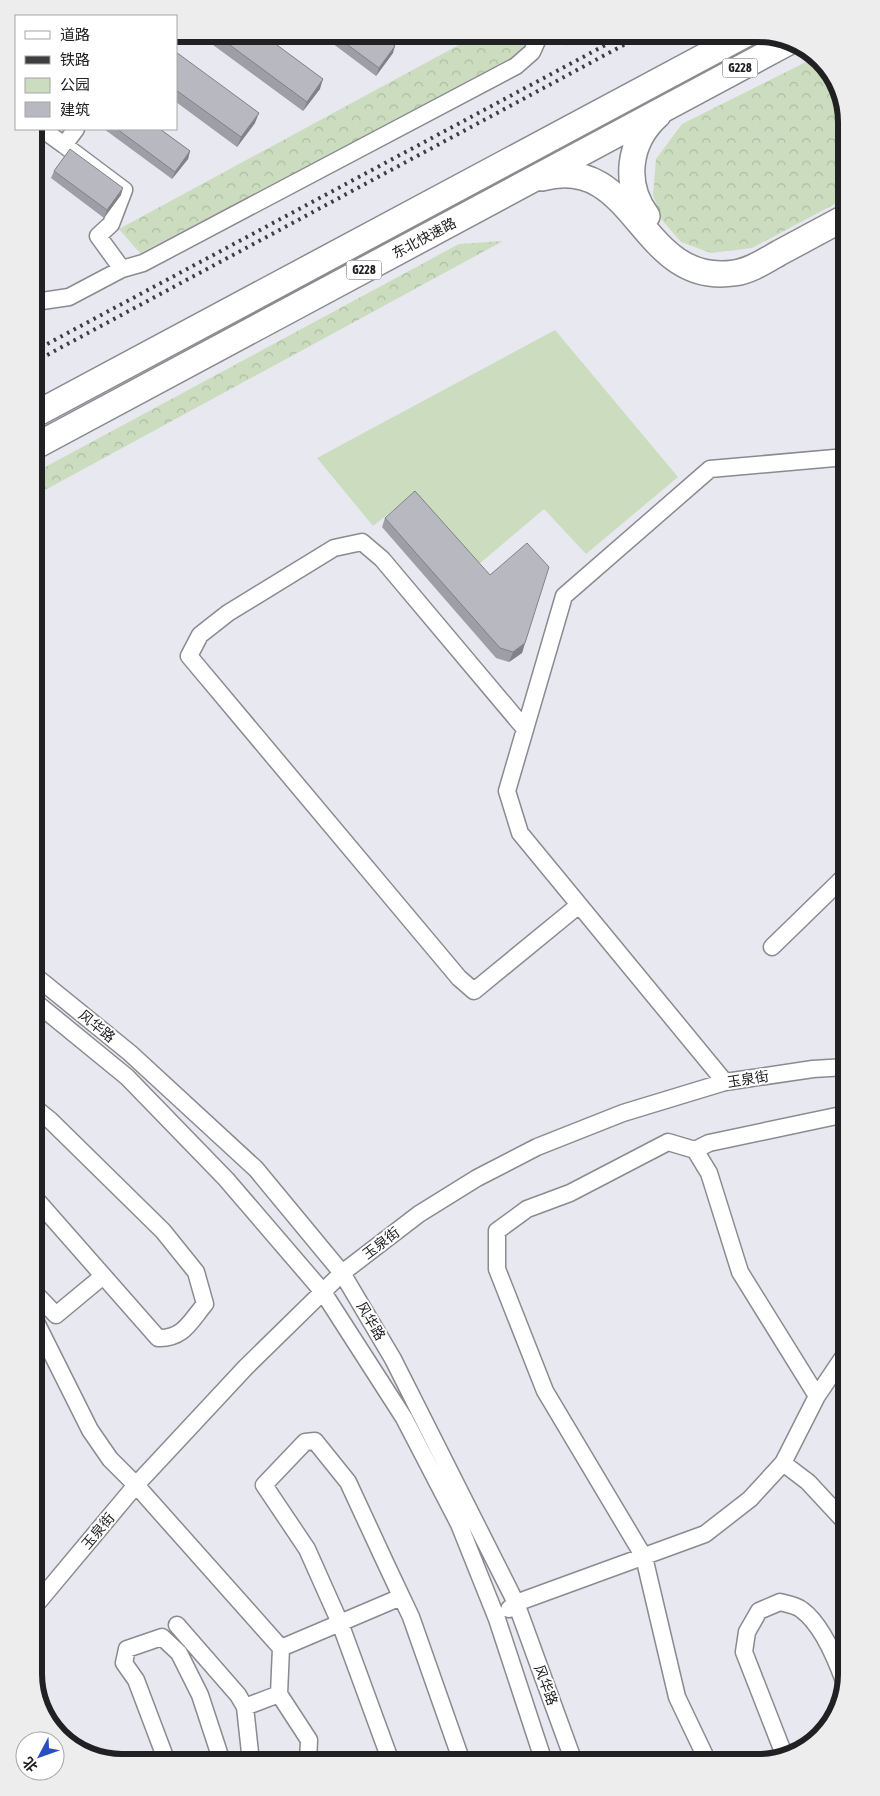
<svg xmlns="http://www.w3.org/2000/svg" width="880" height="1796" font-family="'Asap Condensed','Noto Sans SC',sans-serif">
  <style>
    .green { fill: #cbddbe }
    .forest { fill: url(#forest-crowns) }
    .lines { fill: none; stroke-linecap: round; stroke-linejoin: round }
    .minor-casing { stroke: #8a8a91; stroke-width: 19 }
    .highway-casing { stroke: #8a8a91; stroke-width: 28 }
    .minor { stroke: #fff; stroke-width: 16 }
    .highway { stroke: #fff; stroke-width: 25 }
    .rail { stroke: #3e3e41; stroke-width: 4; stroke-dasharray: 2.5 5; stroke-linecap: butt }
    .wall { fill: #9e9ea5 }
    .shaded-wall { fill: #818186 }
    .building { fill: #b8b8c0; stroke: #818186 }
    .labels { text-anchor: middle; dominant-baseline: central; stroke-width: 4; stroke-linejoin: round; paint-order: stroke }
    .shield { fill: #fff; stroke: #646466; stroke-width: 1 }
    .shield-label { font-size: 12px; font-weight: bold; fill: #212124 }
    .street-label { font-size: 14px; fill: #212124; stroke: #fff }
    .rim { fill: none; stroke: #212124; stroke-width: 6 }
  </style>
  <defs>
    <pattern id="forest-crowns" width="20" height="18" patternUnits="userSpaceOnUse" patternTransform="scale(1.25)"><rect width="20" height="18" fill="#cbddbe"/><path d="M2 6a3 3 0 1 1 6 0M12 15a3 3 0 1 1 6 0" fill="none" stroke="#aebda3"/></pattern>
  </defs>
  <rect width="100%" height="100%" fill="#e8e8f0"/>
  <path class="green" d="M555 330 678 477 586 554 544 509 478 565 414 493 373 526 317 458Z"/>
  <path class="forest" d="M479 34H526L525 54 140 253 119 229Z
    M563 34H589L566 46Z
    M816 57 840 89 846 122V198L752 248 711 253 681 242 662 220 653 195 656 159 682 124Z
    M503 241 34 496V473L459 244Z"/>
  <g class="lines">
    <g class="minor-casing">
      <path id="minor" d="M42 129 64 145 76 129
        M122 269 143 263 516 66 532 52 540 34
        M34 307 42 301 69 297 122 269 98 236 111 224 124 190 64 145
        M525 729 382 559 362 542 334 548 228 613 200 635 189 656 459 978 474 991 579 905
        M772 947 846 875
        M34 975 130 1053 256 1169 342 1273 393 1359 516 1603 574 1762
        M34 1001 127 1077 226 1179 323 1292 404 1418 459 1524 497 1619 544 1762
        M725 1082 520 833 507 791 564 596 710 469 846 457
        M695 1150 709 1143 846 1114
        M34 1197 158 1338C183 1339 190 1322 205 1304L196 1272 163 1231 50 1120 34 1107
        M34 1292 56 1315 103 1276
        M34 1318 90 1430 110 1459 136 1485 281 1648 279 1694 309 1740 308 1762
        M783 1463 808 1482 846 1523
        M34 1607 136 1485 246 1367 342 1273 419 1214 477 1178 537 1147 623 1113 725 1082 813 1069 846 1067
        M509 1609 516 1603 705 1534 750 1499 783 1463 817 1396 846 1353
        M177 1625 238 1695 245 1707 251 1762
        M281 1648 401 1597
        M245 1707 279 1694
        M785 1757 744 1652 747 1632 759 1611 780 1602C786 1604 796 1605 802 1610 821 1624 836 1659 844 1681
        M167 1762 136 1680 124 1663 127 1649 162 1637 179 1653 200 1695 222 1762
        M391 1762 340 1623 307 1549 264 1485 305 1442 315 1441 348 1482 386 1564 411 1617 462 1762
        M708 1762 677 1697 644 1557 545 1391 497 1269V1231L527 1209 570 1193 668 1142 695 1150 709 1173 740 1272 817 1396"/>
    </g>
    <g class="highway-casing">
      <path id="highway" d="M542 178C637 152 639 287 734 273 750 271 765 261 779 253 801 241 824 229 846 217
        M647 216C623 184 628 142 658 115
        M34 415 746 34
        M34 447 787 43"/>
    </g>
    <use href="#minor" class="minor"/>
    <use href="#highway" class="highway"/>
    <path class="rail" d="M34 351 626 34
      M34 362 644 34"/>
  </g>
  <path class="wall" d="M198 34H262L320 89 303 111Z
    M320 34H379L393 53 376 76Z
    M176 52 255 123 237 147 176 102Z
    M104 129H160L190 151 188 159 172 179Z
    M54 171 121 195 104 218 51 178Z
    M385 518 525 643 522 653 509 662 496 658 382 527Z"/>
  <path class="shaded-wall" d="M395 46 393 53 376 76 379 68Z
    M323 79 320 89 303 111 307 102Z
    M259 113 255 123 237 147 241 137Z
    M190 151 188 159 172 179 175 172Z
    M123 188 121 195 104 218 107 210Z
    M525 643 522 653 509 662 513 652Z"/>
  <path class="building" d="M215 34H262L323 79 307 102Z
    M333 34H379L395 46 379 68Z
    M176 52 259 113 241 137 176 90Z
    M117 129H160L190 151 175 172Z
    M70 149 123 188 107 210 54 171Z
    M415 491 490 575 527 543 549 567 525 643 513 652 500 648 385 518Z"/>
  <g class="labels">
    <g class="shield">
      <rect x="722.5" y="58.5" width="35" height="19" rx="4"/>
      <rect x="346.5" y="260.5" width="35" height="19" rx="4"/>
    </g>
    <g class="shield-label">
      <text x="740" y="68">G228</text>
      <text x="364" y="270">G228</text>
    </g>
    <g class="street-label">
      <text transform="translate(424 238) rotate(-28)">东北快速路</text>
      <text transform="translate(97 1026) rotate(39)">风华路</text>
      <text transform="translate(748 1079) rotate(-9)">玉泉街</text>
      <text transform="translate(381 1243) rotate(-37)">玉泉街</text>
      <text transform="translate(371 1321) rotate(59)">风华路</text>
      <text transform="translate(98 1531) rotate(-50)">玉泉街</text>
      <text transform="translate(546 1685) rotate(70)">风华路</text>
    </g>
  </g>
  <path d="M0 0H880V1796H0ZM122 42H758A80 80 0 0 1 838 122V1674A80 80 0 0 1 758 1754H122A80 80 0 0 1 42 1674V122A80 80 0 0 1 122 42Z" fill="#ededed" fill-rule="evenodd"/>
  <path class="rim" d="M122 42H758A80 80 0 0 1 838 122V1674A80 80 0 0 1 758 1754H122A80 80 0 0 1 42 1674V122A80 80 0 0 1 122 42Z"/>
  <rect x="15" y="15" width="162" height="115" fill="#ffffff" stroke="#a6a6a7"/>
  <rect x="25" y="31" width="25" height="8" fill="#ffffff" stroke="#a6a6a7"/>
  <text x="60" y="40" font-size="15" fill="#212124">道路</text>
  <rect x="25" y="56" width="25" height="8" fill="#3e3e41" stroke="#a6a6a7"/>
  <text x="60" y="65" font-size="15" fill="#212124">铁路</text>
  <rect x="25" y="78" width="25" height="15" fill="#cbddbe" stroke="#a6a6a7"/>
  <text x="60" y="90" font-size="15" fill="#212124">公园</text>
  <rect x="25" y="102" width="25" height="15" fill="#b8b8c0" stroke="#a6a6a7"/>
  <text x="60" y="115" font-size="15" fill="#212124">建筑</text>
  <g transform="translate(40 1756) rotate(229)"><circle r="24" fill="#ffffff" stroke="#a6a6a7"/>
  <path d="M0-4L9 19L0 12L-9 19Z" fill="#284fbe"/>
  <text y="-8" font-size="14" font-weight="bold" text-anchor="middle" fill="#212124">北</text>
  </g>
</svg>
